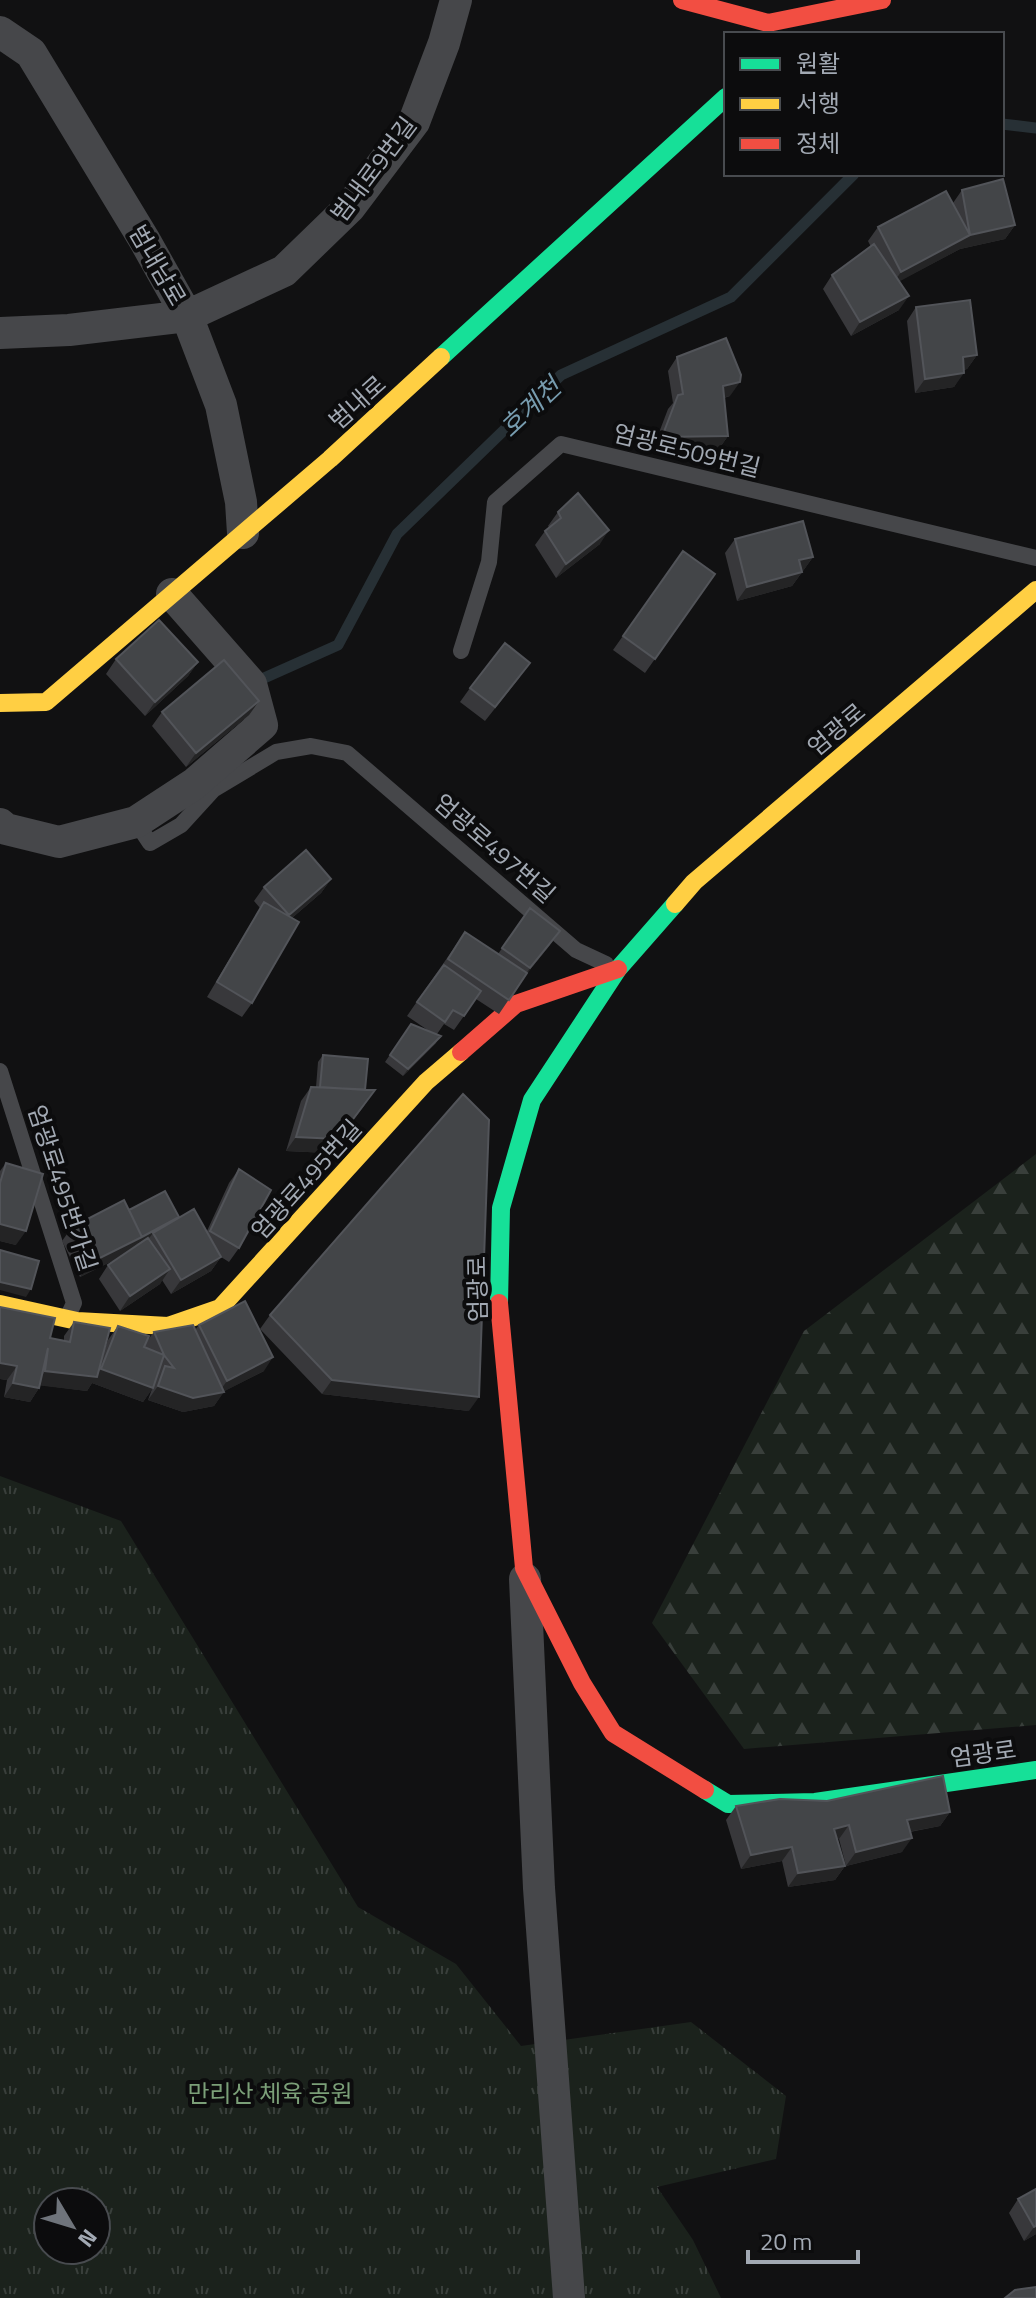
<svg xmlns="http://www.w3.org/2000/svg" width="1036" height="2298" font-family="'Titillium Web','Noto Sans KR',sans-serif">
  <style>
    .forest { fill: url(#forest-firs) }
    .park { fill: url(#park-tufts); fill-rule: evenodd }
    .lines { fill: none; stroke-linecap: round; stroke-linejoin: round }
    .stream { stroke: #273035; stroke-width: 11 }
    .lane { stroke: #46474a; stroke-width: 16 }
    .street { stroke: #46474a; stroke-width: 32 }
    .fast { stroke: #16e098; stroke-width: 18 }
    .slow { stroke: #ffcf43; stroke-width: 18 }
    .jam { stroke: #f24e42; stroke-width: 18 }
    .wall { fill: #38383b }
    .shaded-wall { fill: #242425 }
    .building { fill: #434548; stroke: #525459; stroke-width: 2 }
    .labels { text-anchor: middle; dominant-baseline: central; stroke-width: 8; stroke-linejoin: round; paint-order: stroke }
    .street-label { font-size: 24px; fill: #a2a9b3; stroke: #0c0c0d }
    .park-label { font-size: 24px; fill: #7b9f78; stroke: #0c0c0d }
    .water-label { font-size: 26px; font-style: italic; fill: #779caf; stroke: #0c0c0d }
  </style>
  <defs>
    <pattern id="forest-firs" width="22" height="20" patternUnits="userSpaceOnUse" patternTransform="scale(2)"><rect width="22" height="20" fill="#1b221c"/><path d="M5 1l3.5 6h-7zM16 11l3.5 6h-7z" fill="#393f3b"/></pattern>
    <pattern id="park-tufts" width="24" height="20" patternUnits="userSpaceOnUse" patternTransform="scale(2)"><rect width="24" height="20" fill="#1b221c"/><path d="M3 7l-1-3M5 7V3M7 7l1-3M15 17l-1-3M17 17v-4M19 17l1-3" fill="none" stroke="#393f3b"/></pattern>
  </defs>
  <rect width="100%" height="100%" fill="#111112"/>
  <path class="forest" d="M1036 1154V1725L744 1749 652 1623 804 1331Z"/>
  <path class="park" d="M0 1476 121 1521 358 1907 456 1964 521 2046 691 2022 786 2096 776 2159 657 2187 693 2240 721 2298H0ZM48 2202H96V2250H48Z"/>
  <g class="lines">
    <path class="stream" d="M1002 124 1036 128
      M253 683 338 645 397 534 561 375 731 297 854 174"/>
    <path class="lane" d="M461 651 489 562 495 502 561 444 1036 558
      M136 822 150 843 181 825 213 790 276 752 311 746 347 753 576 950 606 964
      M0 1071 74 1303 68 1316"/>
    <path class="street" d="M0 32 31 53 145 241 187 316 221 405 241 502 243 533
      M0 333 69 330 187 316 284 271 350 207 414 122 444 43 456 0
      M0 824 6 829 59 842 136 822 194 784 262 725 251 684 172 594
      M525 1579 539 1888 569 2298"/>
    <path class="fast" d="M441 357 726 97
      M499 1303 501 1208 532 1100 618 969 675 904
      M705 1790 728 1804 815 1802 1036 1770"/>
    <path class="slow" d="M0 703 46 702 330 459 441 357
      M675 904 694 882 1036 590
      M0 1304 77 1321 168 1326 220 1308 426 1082 461 1052"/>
    <path class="jam" d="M682 0 768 23 882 0
      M461 1052 516 1004 618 969
      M499 1303 524 1568 582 1683 613 1733 705 1790"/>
  </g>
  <path class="wall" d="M962 190 1015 225 1005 239 960 249 899 281V310L851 336 823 289 832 275 871 247 868 241 878 227 953 203Z
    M916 307 977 355 967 369 964 370 954 387 915 393 907 321Z
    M677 357 730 396 724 398 728 436 718 450 652 451 668 409 673 403 668 371Z
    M558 512 600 544 556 578 535 545 545 531 549 527 548 526Z
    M735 539 813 557 792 586 737 601 725 553Z
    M683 551 715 574 645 673 613 650Z
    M116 659 198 662 188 676 145 716 106 674Z
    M520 677 485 721 460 702 470 688Z
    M259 701 249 715 186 767 152 726 162 712Z
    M331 879 321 893 292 918 252 1003 242 1017 207 997 260 908 254 901 264 887Z
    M530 908 550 945 524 977 499 1014 476 999 454 1030 444 1024 437 1034 436 1043 403 1076 385 1062 411 1024 429 1031 407 1016 465 932 498 954Z
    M323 1055 328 1153 286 1151 301 1101 311 1087H316L318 1062Z
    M6 1163 16 1245 0 1241V1171Z
    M239 1169V1248L229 1262 221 1257 211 1271 171 1294 162 1280 160 1284 120 1311 99 1279 108 1265 122 1256 80 1277 62 1241 72 1227 129 1210 179 1217 207 1231 229 1183Z
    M0 1307 50 1338 64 1340V1336L74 1322 104 1351 108 1340 118 1326 146 1342 154 1332 195 1330 199 1325 264 1371 224 1391 214 1406 183 1412 148 1400 152 1389 143 1402 92 1383 87 1391 40 1385 39 1388 30 1402 4 1397 7 1380 0 1379Z
    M270 1315 469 1411 322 1394 260 1329Z
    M736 1806 950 1812 940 1826 910 1832 902 1852 846 1866 839 1839H837L845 1866 835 1880 788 1887 782 1861 741 1869 726 1820Z
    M1036 2189V2234L1024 2241 1009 2213 1018 2199Z"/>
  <path class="shaded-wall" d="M1015 225 1005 239 960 249 891 286 901 272 970 235Z
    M909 296 899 310 851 336 860 322Z
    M977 355 967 369 953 371 963 357Z
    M964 373 954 387 915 393 925 379Z
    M740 382 730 396 713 400 723 386Z
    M728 436 718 450 652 451 662 437Z
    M609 530 600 544 556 578 566 564Z
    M813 557 803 571 789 574 799 560Z
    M802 572 792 586 737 601 747 587Z
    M198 662 188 676 145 716 155 702Z
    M259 701 249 715 186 767 196 753Z
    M331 879 321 893 279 929 289 915Z
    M560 931 550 945 520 982 530 968Z
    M441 1036 436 1043 403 1076 408 1069Z
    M365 1105 328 1153 286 1151 296 1137Z
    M179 1217 153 1233 150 1237 137 1244 132 1251 80 1277 90 1263Z
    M0 1224 26 1231 16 1245 0 1241Z
    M221 1257 211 1271 171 1294 181 1280Z
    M170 1269 160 1284 120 1311 130 1296Z
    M0 1282 31 1289 26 1297 0 1290Z
    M273 1357 264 1371 221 1393 224 1392 214 1406 183 1412 148 1400 158 1386 218 1393 227 1381Z
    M0 1363 17 1366 7 1380 0 1379Z
    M101 1369 153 1388 143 1402 92 1383 87 1391 36 1385 45 1371 96 1376Z
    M332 1380 479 1397 469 1411 322 1394Z
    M13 1383 39 1388 30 1402 4 1397Z
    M950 1812 940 1826 897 1834 907 1820Z
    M849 1825 839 1839 824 1843 834 1829Z
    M912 1838 902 1852 846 1866 856 1852Z
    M792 1847 782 1861 741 1869 751 1855Z
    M845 1866 835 1880 788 1887 798 1873Z
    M1036 2226V2234L1024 2241 1034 2227Z"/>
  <path class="building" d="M1003 179 1015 225 970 235 962 190Z
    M946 191 970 235 901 272 878 227Z
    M874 244 909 296 860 322 832 275Z
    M970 300 977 355 963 357 964 373 925 379 916 307Z
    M726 338 741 375 740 382 723 386 728 436 662 437 678 395 683 394 677 357Z
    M578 493 609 530 566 564 545 531 561 518 558 512Z
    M803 521 813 557 799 560 802 572 747 587 735 539Z
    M683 551 715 574 655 659 623 636Z
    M159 620 198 662 155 702 116 659Z
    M505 643 530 663 495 707 470 688Z
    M224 660 259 701 196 753 162 712Z
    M306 850 331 879 289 915 264 887Z
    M264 902 299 922 252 1003 217 982Z
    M530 908 560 931 530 968 502 948Z
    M465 932 527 973 509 1000 448 959Z
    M444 965 481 991 464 1016 453 1010 445 1022 417 1002Z
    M411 1024 441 1036 408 1069 390 1055Z
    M323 1055 368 1059 365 1090 320 1087Z
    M311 1087 375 1090 338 1139 296 1137Z
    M463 1094 489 1120 479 1397 332 1380 270 1315Z
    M6 1163 43 1174 26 1231 0 1224V1183Z
    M239 1169 271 1190 239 1248 210 1231Z
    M165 1191 179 1217 140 1238 142 1237 129 1210Z
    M124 1200 142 1237 90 1263 72 1227Z
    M194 1209 221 1257 181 1280 153 1233Z
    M148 1238 170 1269 130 1296 108 1265Z
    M0 1250 39 1261 31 1289 0 1282Z
    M245 1301 273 1357 227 1381 199 1325Z
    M0 1307 55 1318 50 1338 70 1342 74 1322 110 1328 97 1377 45 1371 48 1348 39 1388 13 1383 17 1366 0 1363Z
    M193 1325 224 1392 193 1398 158 1386 165 1366 174 1368 164 1355 154 1332Z
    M118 1326 149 1336 144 1347 164 1355 153 1388 101 1369Z
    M943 1776 950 1812 907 1820 912 1838 856 1852 849 1825 834 1829 845 1866 798 1873 792 1847 751 1855 736 1806 780 1799 827 1801Z
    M1036 2189V2226L1034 2227 1018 2199Z
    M1036 2287V2298H1005L1015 2290Z"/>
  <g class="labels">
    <g class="street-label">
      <text transform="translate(373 169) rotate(-53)">범내로9번길</text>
      <text transform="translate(158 265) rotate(60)">범내남로</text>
      <text transform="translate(357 402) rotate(-42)">범내로</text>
      <text transform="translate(687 450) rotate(14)">엄광로509번길</text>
      <text transform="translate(836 729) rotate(-40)">엄광로</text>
      <text transform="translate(495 848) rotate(41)">엄광로497번길</text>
      <text transform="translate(306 1179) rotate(-48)">엄광로495번길</text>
      <text transform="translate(63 1188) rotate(72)">엄광로495번가길</text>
      <text transform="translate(477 1289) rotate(-91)">엄광로</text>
      <text transform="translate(983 1753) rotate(-8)">엄광로</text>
    </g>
    <g class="park-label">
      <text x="270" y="2093">만리산 체육 공원</text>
    </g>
    <g class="water-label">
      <text transform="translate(530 407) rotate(-43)">호계천</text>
    </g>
  </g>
  <rect x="724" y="32" width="280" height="144" fill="#0c0c0d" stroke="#484b4f" stroke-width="2"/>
  <rect x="740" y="58" width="40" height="12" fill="#16e098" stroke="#484b4f" stroke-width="2"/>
  <text x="796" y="72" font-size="24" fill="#a2a9b3">원활</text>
  <rect x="740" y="98" width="40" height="12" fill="#ffcf43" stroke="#484b4f" stroke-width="2"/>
  <text x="796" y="112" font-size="24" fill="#a2a9b3">서행</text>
  <rect x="740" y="138" width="40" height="12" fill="#f24e42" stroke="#484b4f" stroke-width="2"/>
  <text x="796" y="152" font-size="24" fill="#a2a9b3">정체</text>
  <g transform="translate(72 2226) rotate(128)"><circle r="38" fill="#0c0c0d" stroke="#484b4f" stroke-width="2"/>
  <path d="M0-6L14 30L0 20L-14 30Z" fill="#6f747b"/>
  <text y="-12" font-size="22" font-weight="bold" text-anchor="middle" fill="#a2a9b3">N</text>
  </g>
  <path d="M748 2250v12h110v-12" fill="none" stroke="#a2a9b3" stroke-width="4"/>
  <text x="760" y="2250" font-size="24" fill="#a2a9b3" stroke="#0c0c0d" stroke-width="6" paint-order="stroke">20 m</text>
</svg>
